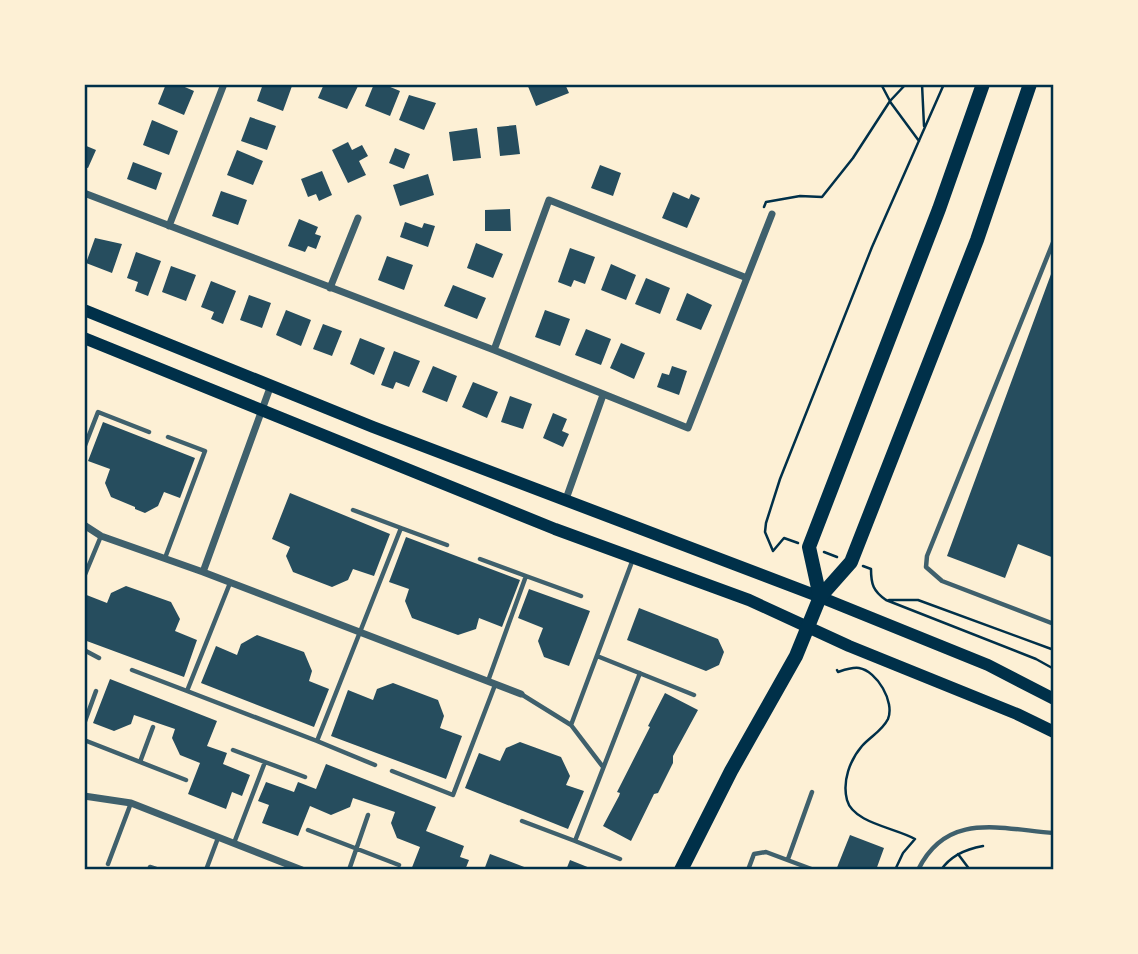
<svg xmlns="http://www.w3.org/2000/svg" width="1138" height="954" font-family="'IBM Plex Sans',sans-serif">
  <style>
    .building { fill: #264d5e }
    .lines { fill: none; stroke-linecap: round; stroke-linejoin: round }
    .path { stroke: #003049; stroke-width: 2.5 }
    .service { stroke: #3f606c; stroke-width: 4.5 }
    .minor { stroke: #3f606c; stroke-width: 7 }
    .secondary { stroke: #003049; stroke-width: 12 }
    .trunk { stroke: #003049; stroke-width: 14 }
    .neatline { fill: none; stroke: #003049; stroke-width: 2.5 }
  </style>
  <rect width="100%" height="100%" fill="#fdf0d5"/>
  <path class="building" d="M166 84H178L194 91 184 115 158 104Z
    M263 84 292 86 283 111 257 101Z
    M324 84H359L347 109 318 98Z
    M374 84H383L400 91 390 116 365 106Z
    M527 84H565L569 93 536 106Z
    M409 95 436 103 424 130 399 120Z
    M250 117 276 126 267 150 241 141Z
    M152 120 178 131 169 155 143 145Z
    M516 125 520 154 500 156 497 127Z
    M477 128 481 158 453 161 449 132Z
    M348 142 352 150 362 145 368 156 359 161 366 175 348 183 332 150Z
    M84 145 96 150 88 168 84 167Z
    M395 148 410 154 404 169 389 163Z
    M237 150 263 161 253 185 227 175Z
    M133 162 162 173 156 190 127 179Z
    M600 165 621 173 613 196 591 188Z
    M322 171 332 195 319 201 316 194 308 197 301 179Z
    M428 174 434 195 400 206 393 185Z
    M221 191 247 200 238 225 212 216Z
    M673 192 689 199 691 194 700 198 687 228 662 218Z
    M510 209 511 231H485V210Z
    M299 219 318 227 315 234 321 236 316 249 308 246 305 252 288 246Z
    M405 222 422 228 424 223 435 226 428 247 400 237Z
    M95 238 122 244 112 273 86 263Z
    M476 243 503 254 493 278 467 268Z
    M570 248 595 257 585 284 574 280 571 287 558 282Z
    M136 252 161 261 148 296 135 291 138 282 127 278Z
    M387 256 413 265 404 290 378 280Z
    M611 264 636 275 626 300 601 290Z
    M171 266 196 275 186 301 162 292Z
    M1054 266V558L1018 544 1005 578 947 556Z
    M646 278 670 288 660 314 635 304Z
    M211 281 236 291 223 324 211 319 214 312 201 307Z
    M453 285 486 298 477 319 444 306Z
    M687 293 712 305 701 330 676 320Z
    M249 295 271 303 262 328 240 320Z
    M286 310 311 320 301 346 276 335Z
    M545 310 570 319 560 346 535 337Z
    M323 324 342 331 332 356 313 349Z
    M586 329 611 339 601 365 575 355Z
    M360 338 385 348 374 375 350 364Z
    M621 343 645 353 634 379 610 368Z
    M394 351 420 361 409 387 396 382 393 389 381 385Z
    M433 366 457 376 447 402 422 392Z
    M672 366 687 371 679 395 657 387 662 373 669 375Z
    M473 382 498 392 487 418 462 407Z
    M510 396 532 404 523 429 501 422Z
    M553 413 567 419 562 431 569 434 563 447 543 438Z
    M103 422 195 458 180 498 164 492 158 506 145 513 135 509V507L111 497 105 483 110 469 88 461Z
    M290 493 390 534 374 576 353 569 348 580 332 587 293 572 286 556 290 547 272 539Z
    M406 537 520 580 502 627 479 618 476 629 458 635 412 618 405 601 409 589 389 582Z
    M126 586 171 602 180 619 175 631 197 640 184 677 84 640V594L107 603 111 593Z
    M529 589 590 611 569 666 544 657 538 641 543 628 518 618Z
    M639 608 718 639 724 652 719 665 706 671 627 640Z
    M257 635 304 652 312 671 309 681 329 689 314 727 201 683 216 646 237 655 241 644Z
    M110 679 217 721 207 746 227 753 223 764 250 775 242 796 232 792 226 809 188 794 200 763 180 755 172 738 175 729 134 715 131 724 114 731 93 723Z
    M393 683 438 700 444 716 440 728 462 736 446 779 331 736 348 690 373 700 377 689Z
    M665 693 698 710 673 756V763L658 793 654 794 631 841 603 826 619 796 620 793 617 792 650 727 648 726Z
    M520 742 561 757 570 776 566 785 584 791 568 829 465 788 479 753 500 761 506 748Z
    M326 764 436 807 426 831 464 846 460 857 469 860 465 870H411L420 847 397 838 391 823 395 812 353 798 350 807 331 815 310 806 298 836 262 823 269 805 258 801 266 782 294 792 298 782 316 789Z
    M850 835 884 848 876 870H836Z
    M490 854 532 870H484Z
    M570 860 595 870H566Z"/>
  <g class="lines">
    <path class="path" d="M881 84 891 103 919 141
      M922 84 924 126
      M764 207 766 202 800 196 822 197 853 158 890 101 906 84
      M798 543 784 538 773 551 765 532 766 523 780 479 872 247 944 84
      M824 552 837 557
      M863 566 871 569C871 584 873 591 886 600L1036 659 1054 669
      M889 600H918L1054 650
      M837 670 838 672C844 670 852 667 859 668 877 671 895 702 888 719 882 731 871 736 862 746 850 760 842 781 847 800 853 823 896 828 915 839L903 853 895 870
      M958 854 970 870
      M941 870C951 855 966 849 983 846"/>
    <path class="service" d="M1054 240 927 556 926 567 942 581 1054 624
      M84 448 98 412 149 432
      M401 528 447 545
      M165 558 205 451 168 437
      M480 559 526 576 488 681
      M526 576 581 596
      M84 577 101 536
      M230 583 187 691 317 741 401 528 353 510
      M84 650 99 658
      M597 656 694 695
      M132 670 187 691
      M521 694 571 725 633 559
      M84 724 96 691
      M571 725 603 767
      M84 740 186 780
      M317 741 375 765
      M233 750 265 762 234 843
      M140 762 153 727
      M265 762 305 777
      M392 771 453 795 495 685
      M522 821 575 841 640 673
      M308 830 399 865
      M575 841 620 859
      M788 859 812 792
      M108 864 131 803
      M150 867 159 870
      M206 870 218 838
      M349 870 368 815
      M748 870 754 854 766 852 814 870
      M918 870C947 811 1000 829 1054 833"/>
    <path class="minor" d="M84 193 494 350 688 428 772 214
      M169 226 224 84
      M330 288 358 218
      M494 350 549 200 747 278
      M566 499 603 395
      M84 525 101 536 203 572 521 694
      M203 572 271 385
      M84 796 131 803 302 870"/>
    <path class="secondary" d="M84 310 373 427 820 597 988 665 1054 699
      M84 338 555 529 749 600 849 646 1017 714 1054 732"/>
    <path class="trunk" d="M820 597 809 547 939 209 983 84
      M681 870 731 771 796 656 820 597 851 562 977 240 1030 84"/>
  </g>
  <rect width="1138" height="954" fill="none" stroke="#fdf0d5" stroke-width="172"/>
  <rect x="86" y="86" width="966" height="782" class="neatline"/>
</svg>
